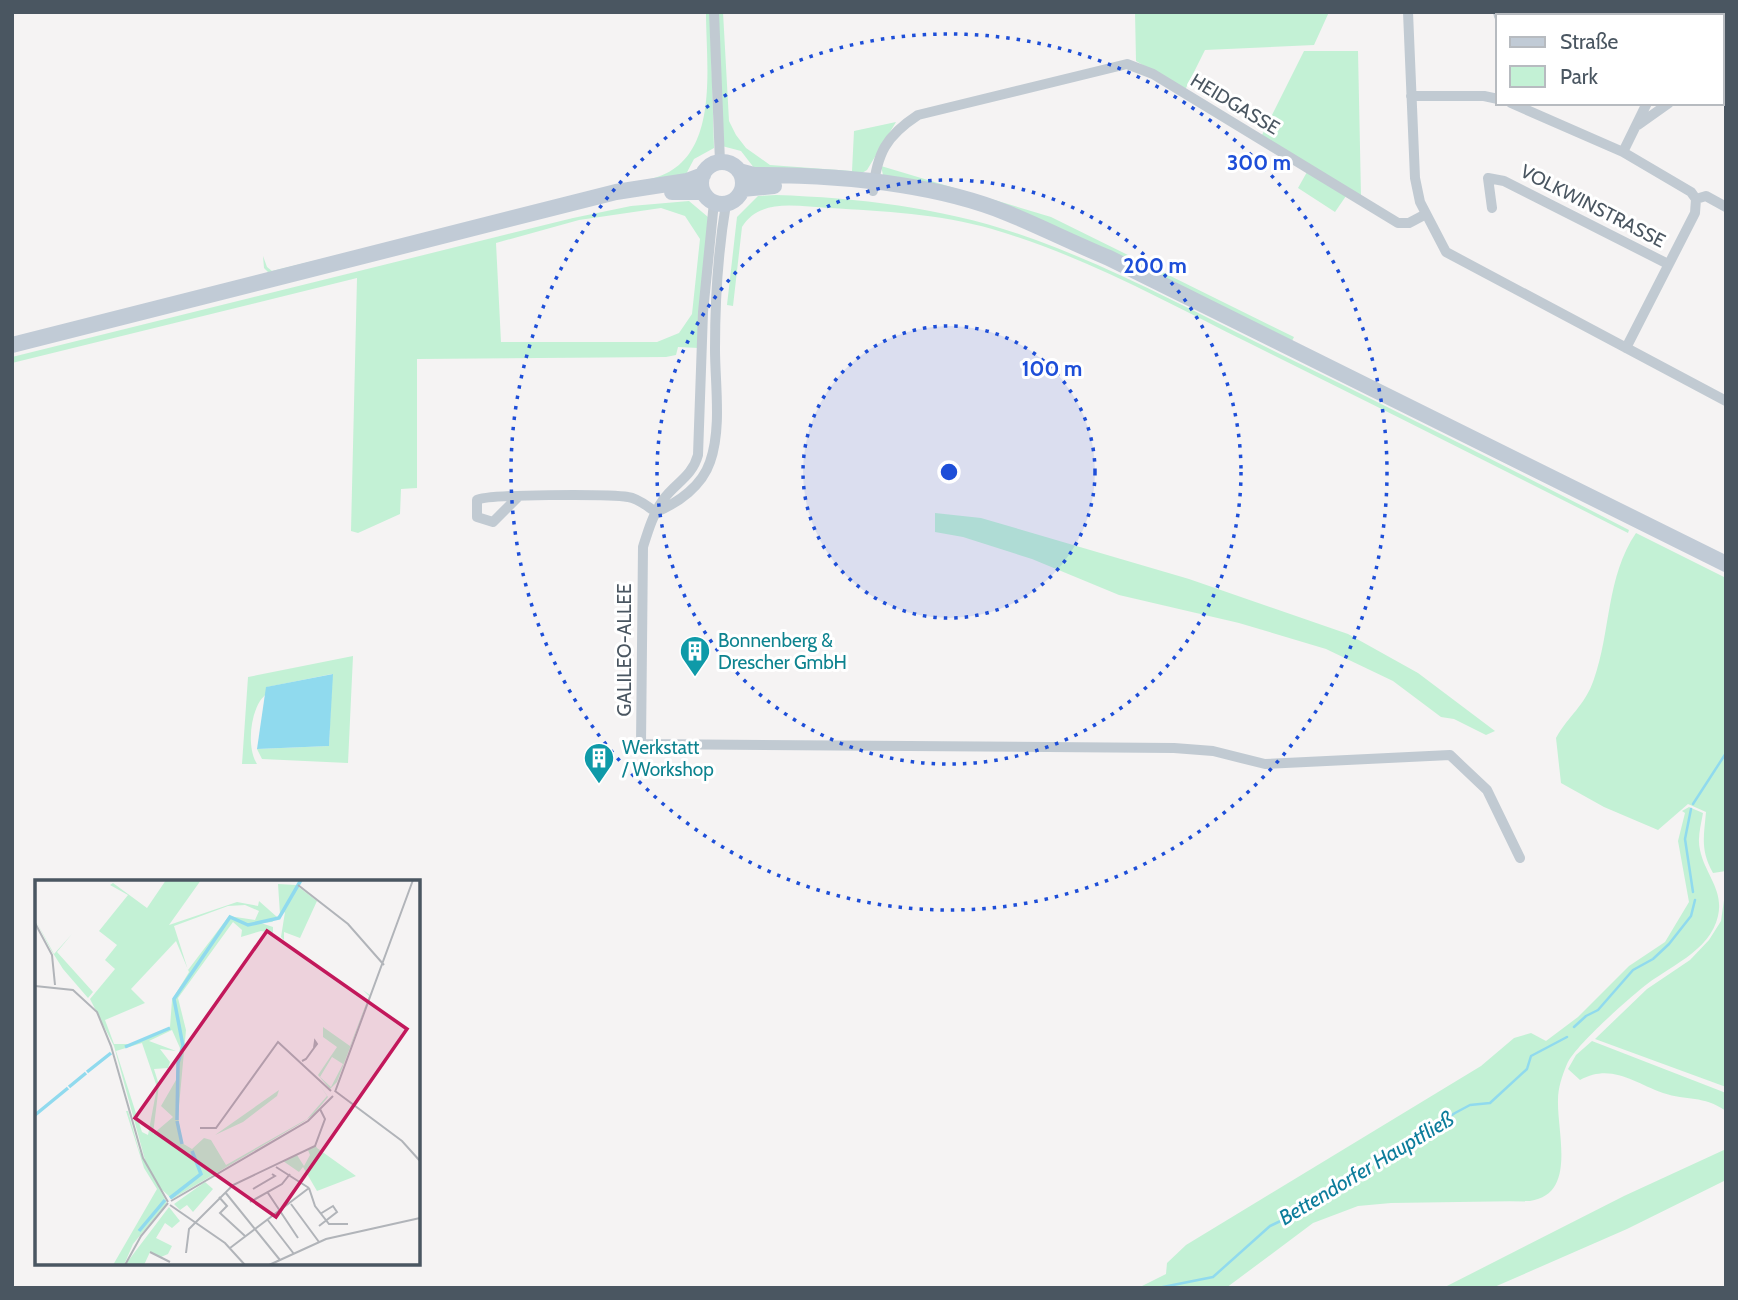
<svg xmlns="http://www.w3.org/2000/svg" width="1738" height="1300" font-family="Cabin,sans-serif">
  <style>
    .green { fill: #c3f1d5; fill-rule: evenodd }
    .water { fill: #90daee }
    .lines { fill: none; stroke-linecap: round; stroke-linejoin: round }
    .stream { stroke: #90daee; stroke-width: 2.5 }
    .street { stroke: #c1cad2; stroke-width: 10 }
    .secondary { stroke: #c1cbd6; stroke-width: 16 }
    .ring { fill: none; stroke: #1d4ed8; stroke-width: 3.5; stroke-dasharray: 3.5 7 }
    .labels { text-anchor: middle; dominant-baseline: central; stroke-width: 6; stroke-linejoin: round; paint-order: stroke }
    .street-label { font-size: 19px; fill: #4a5661; stroke: #fff }
    .culture-label { font-size: 19px; fill: #0d838f; stroke: #fff; text-anchor: start }
    .water-label { font-size: 21px; font-style: italic; fill: #0c7c9b; stroke: #fff }
    .inset-river { fill: none; stroke: #90daee; stroke-width: 3.5 }
    .inset-road { fill: none; stroke: #b1b4b9; stroke-width: 2 }
    .view { fill: #c2185b; fill-opacity: 0.15; stroke: #c2185b; stroke-width: 3.5 }
    .inset-edge { fill: none; stroke: #4a5661; stroke-width: 3.5 }
    .centre { fill: #1d4ed8; stroke: #fff; stroke-width: 3.5 }
    .ring-label { font-size: 21px; text-anchor: middle; font-weight: bold; fill: #1d4ed8; stroke: #fff; stroke-width: 6; stroke-linejoin: round; paint-order: stroke }
  </style>
  <rect width="100%" height="100%" fill="#f5f3f3"/>
  <path class="green" d="M706 12H710L714 148 694 159 684 178 269 273 264 268 263 256 267 267 272 271 654 178C721 159 706 67 706 12Z
    M718 12H723L729 121 736 135 746 148 770 165 852 171 854 131 896 122 867 170 862 173H758L741 151 722 146Z
    M1135 12H1329L1314 45 1205 50 1185 90 1136 61Z
    M1304 51H1358L1361 196 1261 137Z
    M881 166 1051 217 1294 337 1292 341 1125 259 883 175Z
    M1307 172 1346 196 1335 212 1298 188Z
    M776 195C865 198 952 209 1036 240 1120 271 1199 314 1280 354 1397 411 1513 470 1629 530L1628 533C1502 469 1376 406 1249 343 1166 302 1082 255 992 229 940 214 883 211 829 208 799 207 760 197 742 227L733 306 727 305 737 217 758 196Z
    M689 201 708 217 699 348 678 347 676 355 666 357 417 359V488L401 489 400 514 358 533 351 531 357 278 12 363V357L573 218 631 206ZM661 208 685 216 700 239 692 314 679 333 657 342H501L496 243 579 220Z
    M935 513 981 518 1189 579 1348 634 1418 673 1495 731 1486 735 1454 719 1441 717 1393 681 1326 649 1239 623 1119 595 1032 559 963 537 935 532Z
    M1636 533 1726 578V871L1713 873C1700 850 1704 836 1706 812L1688 804 1658 830 1604 807 1561 783 1556 738C1568 716 1585 706 1594 679 1611 631 1606 577 1636 533Z
    M353 656 348 763 262 759 257 749 329 746 332 674 267 687C267 696 265 694 260 701 250 717 247 748 257 764H242L248 677Z
    M1689 807 1703 813C1701 825 1697 838 1700 850 1705 874 1724 890 1718 916 1710 952 1667 967 1642 988 1625 1002 1575 1046 1567 1064 1562 1076 1558 1088 1558 1100 1557 1134 1577 1194 1530 1201L1391 1203 1358 1206 1313 1223 1226 1288H1138L1166 1274 1167 1263 1186 1245 1481 1066 1514 1038 1531 1033 1546 1041 1578 1017 1629 966 1665 942 1689 902 1678 841 1685 813 1682 811Z
    M1726 886V1087L1595 1039 1647 989 1690 960 1709 940 1721 921Z
    M1592 1041 1726 1093V1111C1703 1095 1687 1101 1663 1093 1633 1082 1611 1063 1580 1080L1568 1069 1576 1055Z
    M1726 1149V1180L1627 1229 1492 1288H1443L1624 1196Z"/>
  <path class="water" d="M333 674 329 746 257 749 266 687Z"/>
  <g class="lines">
    <path class="stream" d="M1693 804 1726 753
      M1691 809 1685 839 1693 892
      M1574 1027 1586 1016 1598 1010 1633 970 1653 959 1669 944 1691 916 1695 900
      M1158 1288 1213 1277 1270 1226 1308 1208 1347 1177 1402 1148 1455 1113 1470 1105 1490 1103 1527 1069 1531 1056 1567 1037"/>
    <path class="street" d="M714 12 720 162
      M1408 12 1415 178 1420 202 1446 252 1726 401
      M1498 12 1499 16
      M1714 12 1722 16
      M1680 16 1681 12
      M1722 63 1726 60
      M1411 96H1484L1498 99
      M1511 103 1623 152 1691 192 1696 199 1706 196 1726 207
      M1638 125 1669 103
      M1623 152 1647 103
      M873 191C877 153 886 136 918 115L1127 64 1153 74 1398 223H1409L1426 214
      M714 202 703 312 698 455C692 477 675 483 663 500 653 514 648 531 643 547L641 744 1174 748 1213 751 1265 764 1450 755 1487 790 1520 858
      M1492 208 1488 178 1504 181 1668 264
      M1626 348 1695 213 1696 199
      M519 496 493 522 477 517V500C486 494 610 494 628 497 638 498 648 507 656 512
      M656 512C678 503 702 486 710 462 722 428 715 384 715 349 715 301 718 251 726 204"/>
    <path class="secondary" d="M701 183a21 21 0 1 1 42 0a21 21 0 1 1-42 0Z
      M739 171 754 175C835 175 931 182 1007 213 1041 227 1075 244 1109 258L1726 564
      M742 189 774 186
      M672 192H703
      M12 345 616 192 687 181 703 175"/>
  </g>
  <circle cx="949" cy="472" r="146" fill="#1d4ed8" fill-opacity=".12"/>
  <g class="ring">
    <circle cx="949" cy="472" r="146"/>
    <circle cx="949" cy="472" r="292"/>
    <circle cx="949" cy="472" r="438"/>
  </g>
  <defs>
    <g id="building-pin" transform="scale(1.575)"><path d="M0 17L-7.5 6A9.5 9.5 0 1 1 7.5 6Z" fill="#0f9aa8" stroke="#fff"/><path d="M-4-6H4V6H1V3H-1V6H-4ZM-2.5-4.3h1.7v1.8h-1.7ZM.8-4.3h1.7v1.8H.8ZM-2.5-1h1.7V.8h-1.7ZM.8-1h1.7V.8H.8Z" fill="#fff"/></g>
  </defs>
  <g fill-rule="evenodd">
    <use href="#building-pin" x="695" y="651"/>
    <use href="#building-pin" x="599" y="758"/>
  </g>
  <g class="labels">
    <g class="street-label">
      <text transform="translate(1235 104) rotate(31)">HEIDGASSE</text>
      <text transform="translate(1593 206) rotate(27)">VOLKWINSTRASSE</text>
      <text transform="translate(624 650) rotate(-90)">GALILEO-ALLEE</text>
    </g>
    <g class="culture-label">
      <text x="718" y="640">Bonnenberg &amp;<tspan x="718" dy="22">Drescher GmbH</tspan></text>
      <text x="622" y="747">Werkstatt<tspan x="622" dy="22">/ Workshop</tspan></text>
    </g>
    <g class="water-label">
      <text transform="translate(1366 1168) rotate(-31)">Bettendorfer Hauptfließ</text>
    </g>
  </g>
  <g transform="translate(35 880)">
    <rect width="385" height="385" fill="#f5f3f3"/>
    <path d="M131 0H166L134 45 202 22 223 26 224 21 242 37 245 34 243 4 261 5 282 21 265 58 249 52V60L246 57 250 32 237 42 226 43 238 47V53L226 51 206 57 207 50 198 42 143 118 151 150 143 237 147 263 157 269 169 258 176 260 191 285 272 239 292 216 284 204 293 217 278 235 268 242 137 319 123 306 110 280 79 166 55 119 80 89 70 80 82 65 64 51 93 15 75 5 78 3 112 28ZM210 25 224 31 220 40 194 36 153 90 139 46 193 26ZM141 61 154 92 137 120 135 147 96 164H79L70 140 110 123 96 109ZM137 150 145 168 141 200 126 226 138 237 118 254 124 205 119 189 133 188 135 182 125 169 141 171 114 161ZM107 163 122 207 113 255 107 252 81 171ZM0 39 19 74 37 54 22 72 58 112 53 118 28 89 16 70ZM328 110 335 115 302 202 295 209 283 195 302 167 288 157V147L315 166 334 116ZM297 177 308 184 296 207 285 197ZM244 210 242 216 208 242 180 255ZM91 231H93L104 270 132 323 98 364 89 385H78L122 309 109 288ZM281 266 282 268 321 296 282 311 268 287 264 292 248 281 262 275 269 286 275 275 273 270ZM170 302 178 309 158 332 152 325 145 330 139 324ZM134 327 145 341 137 348 130 343 121 358 137 366 133 374 126 377 115 372 109 385H90Z" fill="#c3f1d5" fill-rule="evenodd"/>
    <path class="inset-river" d="M90 167 135 148M52 192 76 173M34 207 51 193M0 235 33 208M142 240 143 183 148 166 139 119 195 37 213 45 244 38 266 0M142 241 147 264M135 318 166 294 157 271M104 351 130 320"/>
    <path class="inset-road" d="M263 5 313 44 349 85M0 43 17 75 20 105M0 106 38 110 62 132 76 166 108 278 133 322M267 181 271 179 279 168 282 164 280 161 279 168M300 211 367 261 385 281M300 212 378 0M165 248H181L243 162 296 211M241 287 274 308M274 308 280 326 294 344H313M218 309 240 296 237 294M190 312 245 380M233 313 263 358M184 317 192 326 185 333 210 356M136 321 273 241 298 216M215 322 247 304 255 294M256 324 284 362M135 325 190 363 210 385M232 339 259 374M284 346 302 332 298 326 285 334M195 368 274 308M115 372 135 382M151 373 154 349 198 305 280 266 290 239 285 229M90 385 106 356 133 323M234 385 291 359 385 338"/>
    <path class="view" d="M232 51 372 149 241 337 100 238Z"/>
    <rect width="385" height="385" class="inset-edge"/>
  </g>
  <circle cx="949" cy="472" r="10" class="centre"/>
  <g class="ring-label">
    <text x="1259" y="170">300 m</text>
    <text x="1155" y="273">200 m</text>
    <text x="1052" y="376">100 m</text>
  </g>
  <rect width="1738" height="1300" fill="none" stroke="#4a5661" stroke-width="28"/>
  <rect x="1496" y="14" width="228" height="91" fill="#ffffff" stroke="#b7bbc0" stroke-width="2"/>
  <rect x="1510" y="37" width="35" height="10" fill="#c1cbd6" stroke="#b7bbc0" stroke-width="2"/>
  <text x="1560" y="49" font-size="21" fill="#4a5661">Straße</text>
  <rect x="1510" y="66" width="35" height="21" fill="#c3f1d5" stroke="#b7bbc0" stroke-width="2"/>
  <text x="1560" y="84" font-size="21" fill="#4a5661">Park</text>
</svg>
